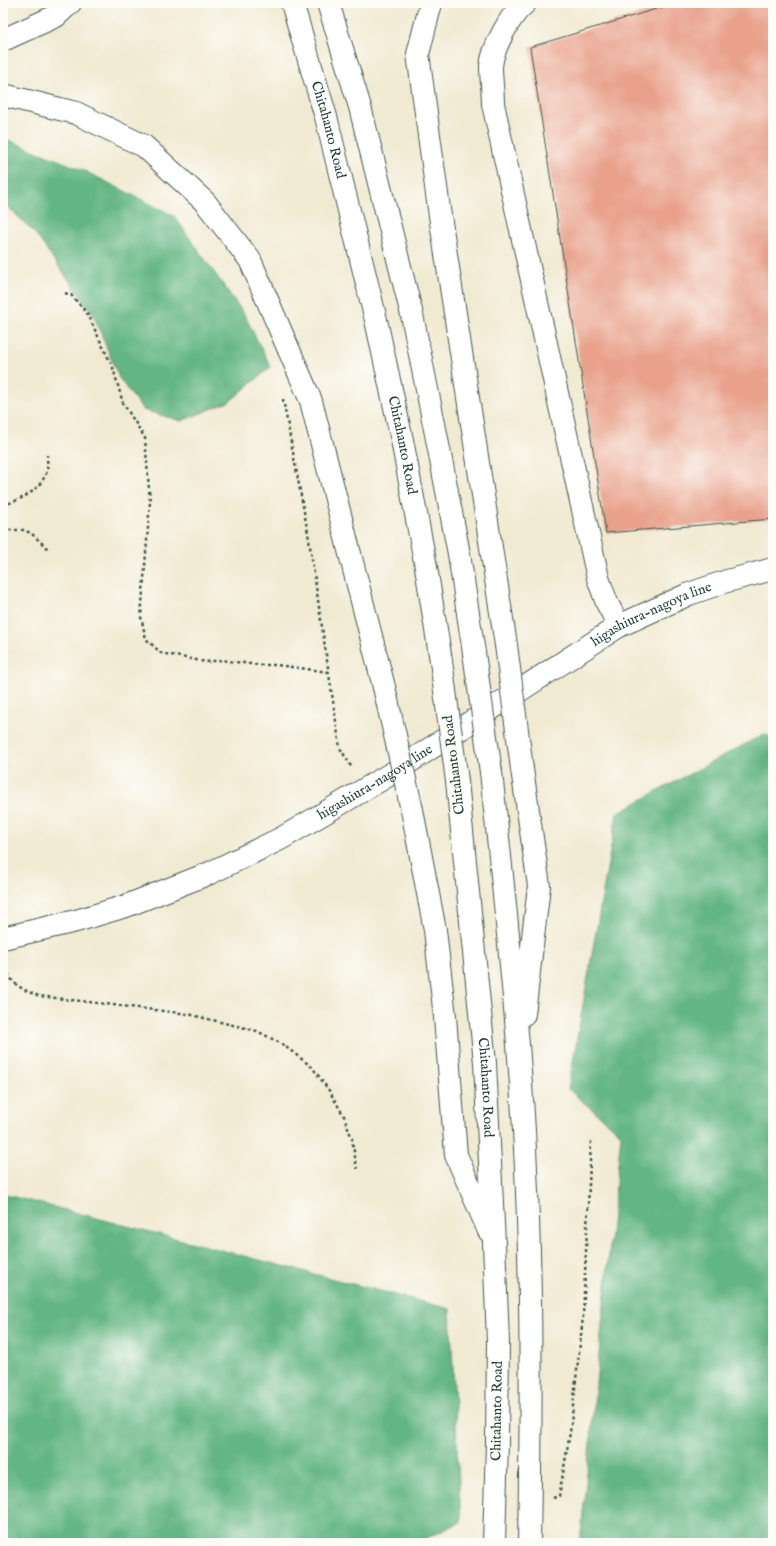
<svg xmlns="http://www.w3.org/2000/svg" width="776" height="1546" font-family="'IM FELL English',serif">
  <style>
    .forest { fill: #64b683; stroke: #427a5c }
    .building { fill: #e9a18c }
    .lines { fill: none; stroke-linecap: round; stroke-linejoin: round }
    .minor-casing { stroke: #3e574c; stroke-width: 24 }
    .major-casing { stroke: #3e574c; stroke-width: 24 }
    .highway-casing { stroke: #3e574c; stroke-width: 24 }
    .path { stroke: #3e574c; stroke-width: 2.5; stroke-dasharray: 3 3; stroke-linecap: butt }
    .minor { stroke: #fff; stroke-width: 22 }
    .major { stroke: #fff; stroke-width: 22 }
    .highway { stroke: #fff; stroke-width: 22 }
    .highway-bridge-casing { stroke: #3e574c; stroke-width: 24; stroke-linecap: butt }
    .highway-bridge { stroke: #fff; stroke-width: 22 }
    .labels { text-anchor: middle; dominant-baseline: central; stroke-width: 3.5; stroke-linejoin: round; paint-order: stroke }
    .street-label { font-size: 14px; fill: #1f3d34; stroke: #fdfcf7 }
  </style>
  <rect width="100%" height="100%" fill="#fdfcf7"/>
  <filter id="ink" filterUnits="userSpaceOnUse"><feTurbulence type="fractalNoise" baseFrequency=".025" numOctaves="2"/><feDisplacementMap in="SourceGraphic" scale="8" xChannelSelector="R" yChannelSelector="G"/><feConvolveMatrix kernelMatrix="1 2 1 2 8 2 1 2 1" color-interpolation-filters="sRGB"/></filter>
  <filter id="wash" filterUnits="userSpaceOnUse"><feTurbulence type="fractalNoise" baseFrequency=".012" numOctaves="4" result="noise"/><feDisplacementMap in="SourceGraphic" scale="16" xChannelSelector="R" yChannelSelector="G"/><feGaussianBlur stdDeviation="0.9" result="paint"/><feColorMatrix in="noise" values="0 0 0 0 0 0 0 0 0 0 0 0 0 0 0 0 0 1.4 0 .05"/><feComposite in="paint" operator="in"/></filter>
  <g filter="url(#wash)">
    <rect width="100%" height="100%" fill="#f1ead2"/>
    <path class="forest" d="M3 138 83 170 174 216 244 314 271 367 229 402 181 421 143 410 119 378 93 314 34 232 3 202Z
      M764 734 773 738V1543H580L621 1134 568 1089 617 813Z
      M3 1194 450 1309 461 1522 416 1543H3Z"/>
    <g id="blocks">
      <path class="building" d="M676 3H773V519L606 533 530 47Z"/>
    </g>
  </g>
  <g filter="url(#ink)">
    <use href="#blocks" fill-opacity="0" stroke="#3e574c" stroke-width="1"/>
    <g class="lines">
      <g class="minor-casing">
        <path id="minor" d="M525 3C511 14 493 47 491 66 491 78 493 91 493 104L598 578 607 603 619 626"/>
      </g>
      <g class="major-casing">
        <g id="major">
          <path id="s1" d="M3 938 76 921 126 906 210 873 282 838 394 772 619 626 689 594 727 581 773 569"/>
        </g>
      </g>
      <g class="highway-casing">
        <g id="highway">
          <path id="s2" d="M292 3 326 117 376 320 402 440 426 567 441 661"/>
          <path d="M328 3 360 107 412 315 436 434 459 554 474 653"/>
          <path d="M431 3 418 54 439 209 506 645"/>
          <path d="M3 40 56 16 70 3"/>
          <path d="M3 95 76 113 144 146 205 202 250 260 311 401 384 687"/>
          <path d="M522 769 539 886 524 1014"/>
          <path d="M491 772C501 867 512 962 519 1058 532 1219 532 1382 529 1543"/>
          <path id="s3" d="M457 781 485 1063 494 1243 498 1341 497 1443 494 1543"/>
          <path d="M412 810 435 930 445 1017 456 1155 489 1231"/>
        </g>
      </g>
      <path class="path" d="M65 293 71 295 87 313 113 368 123 403 145 438 150 502 141 617 146 639 161 653 206 662 221 660 258 665H277L329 672
        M283 399 308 533 340 748 352 768
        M3 505C21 500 40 491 47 471 48 467 47 460 47 455
        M3 530H23L31 533 48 549
        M4 962C9 983 20 989 39 996L188 1014 257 1031 282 1044 312 1067 328 1089 344 1116 352 1139 357 1169
        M553 1498 559 1496 570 1433 583 1317 591 1141"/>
      <use href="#minor" class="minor"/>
      <use href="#major" class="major"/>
      <use href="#highway" class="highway"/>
      <g class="highway-bridge-casing">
        <path id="highway-bridge" d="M506 645 522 769
          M474 653 491 772
          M441 661 457 781
          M384 687 412 810"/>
      </g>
      <use href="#highway-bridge" class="highway-bridge"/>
    </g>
  </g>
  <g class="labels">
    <g class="street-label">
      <text stroke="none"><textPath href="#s2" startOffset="132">Chitahanto Road</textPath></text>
      <text stroke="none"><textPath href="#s2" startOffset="456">Chitahanto Road</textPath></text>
      <text stroke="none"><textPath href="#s1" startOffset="730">higashiura-nagoya line</textPath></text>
      <text transform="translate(454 765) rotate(-97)">Chitahanto Road</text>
      <text stroke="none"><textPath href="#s1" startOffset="406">higashiura-nagoya line</textPath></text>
      <text stroke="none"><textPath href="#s3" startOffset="308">Chitahanto Road</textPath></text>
      <text transform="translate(497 1411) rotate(-89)">Chitahanto Road</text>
    </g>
  </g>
  <rect width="776" height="1546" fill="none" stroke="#fdfcf7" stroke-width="16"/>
</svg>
